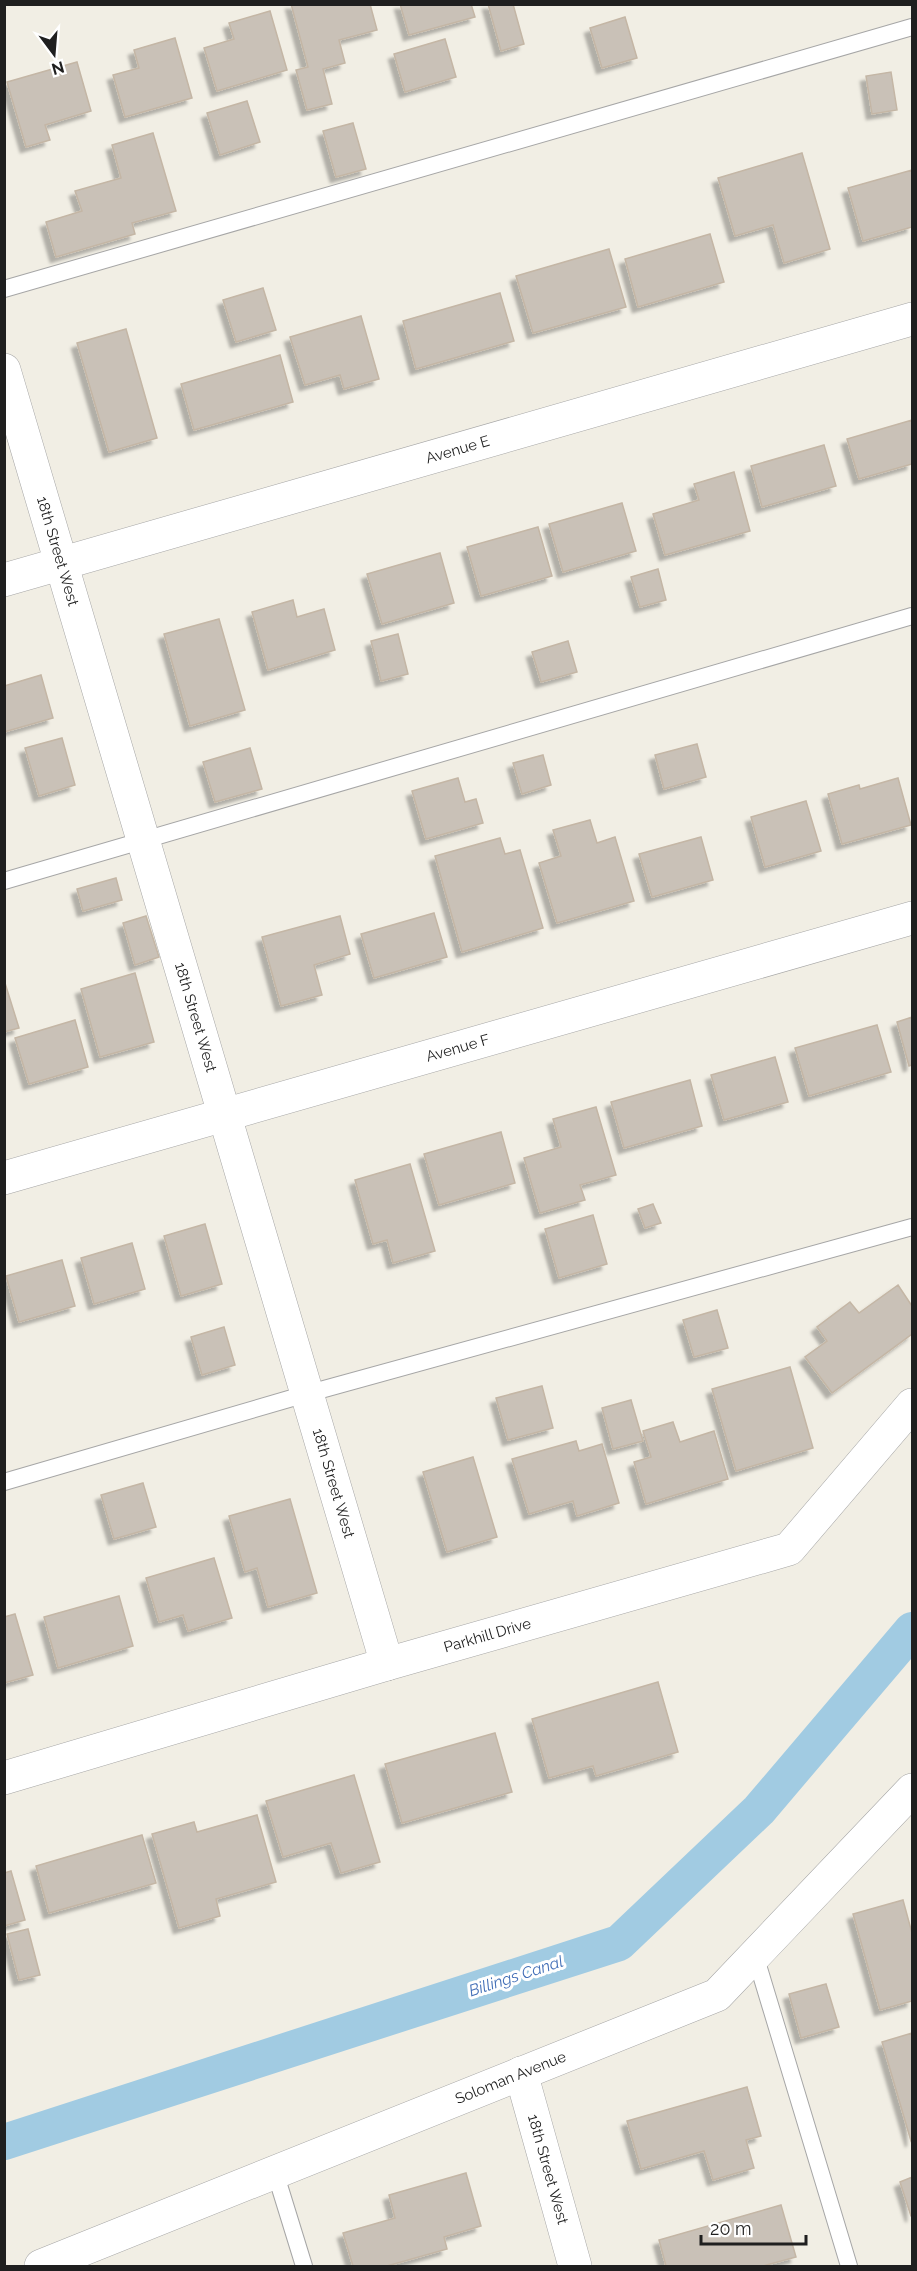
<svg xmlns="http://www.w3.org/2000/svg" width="917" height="2271" font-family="Raleway,sans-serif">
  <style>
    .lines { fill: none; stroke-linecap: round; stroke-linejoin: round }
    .canal { stroke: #a1cbe2; stroke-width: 36 }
    .building { fill: #c9c1b7; stroke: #c4b6a5; stroke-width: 1.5; filter: url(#shadow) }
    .service-casing { stroke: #a6a6a6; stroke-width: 18 }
    .minor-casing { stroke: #a6a6a6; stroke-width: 34 }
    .service { stroke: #fff; stroke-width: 16 }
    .minor { stroke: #fff; stroke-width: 33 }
    .labels { text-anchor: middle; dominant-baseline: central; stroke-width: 6; stroke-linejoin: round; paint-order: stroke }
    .street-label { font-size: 15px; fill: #1f1f1f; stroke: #fff }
    .water-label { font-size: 16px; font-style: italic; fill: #436fb7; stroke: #fff }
  </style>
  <defs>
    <filter id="shadow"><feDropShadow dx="-5.5" dy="5.5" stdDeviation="1.5" flood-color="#0004"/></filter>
  </defs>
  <rect width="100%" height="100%" fill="#f1eee4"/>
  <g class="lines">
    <path class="canal" d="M4 2142 619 1943 759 1810 912 1630"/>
  </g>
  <path class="building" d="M291 4H370L377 30 339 40 345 63 323 69 332 104 307 110 296 70 308 67Z
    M400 4H471L475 17 409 35Z
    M488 4H513L524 44 501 51Z
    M270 11 287 70 217 91 204 48 234 39 229 23Z
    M625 17 637 58 602 68 590 28Z
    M175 38 192 98 125 117 113 75 139 68 134 50Z
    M445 39 456 77 405 92 394 54Z
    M77 62 91 111 45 125 50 140 26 147 7 82Z
    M891 72 897 110 872 114 866 76Z
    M247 101 260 142 220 155 207 113Z
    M353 123 366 169 336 177 323 131Z
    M153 133 176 211 132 223 135 234 56 257 46 222 82 211 75 191 121 178 112 145Z
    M802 153 830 249 784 263 773 225 735 236 718 178Z
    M912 170V227L863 241 848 188Z
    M710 234 724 282 638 307 625 259Z
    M609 249 626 307 533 333 516 276Z
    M263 288 276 330 236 342 223 300Z
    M500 293 514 341 416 369 403 321Z
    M361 316 379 379 344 389 340 375 305 385 290 337Z
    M126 329 157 438 109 452 77 343Z
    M280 355 293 402 194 430 181 384Z
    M912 420V464L859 479 847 439Z
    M824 445 836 486 762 507 751 466Z
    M734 472 750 531 665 555 653 514 699 500 694 484Z
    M622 503 636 551 563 572 549 524Z
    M538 527 552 576 481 596 467 547Z
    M440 553 454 603 382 624 367 574Z
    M658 569 666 600 640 607 631 577Z
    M293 600 297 617 324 609 335 650 268 670 252 612Z
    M219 619 245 710 190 726 164 634Z
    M398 634 408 674 381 681 371 641Z
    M568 641 577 672 541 682 532 652Z
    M41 675 53 718 4 732V686Z
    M62 738 75 785 39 796 25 748Z
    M697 744 706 777 664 789 655 755Z
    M250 748 262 789 215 802 203 762Z
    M543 755 551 785 522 794 513 763Z
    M458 778 465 802 476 799 483 823 426 839 412 791Z
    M898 778 911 825 842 844 828 794 859 785 860 789Z
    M806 801 821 851 765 867 751 817Z
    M590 820 597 843 615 837 634 901 557 923 539 863 561 856 553 830Z
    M701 837 713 880 652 897 639 854Z
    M500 838 505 854 520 850 543 928 462 952 435 856Z
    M116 878 122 900 83 911 77 889Z
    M434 913 447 957 374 978 361 934Z
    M146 916 159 957 135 965 123 923Z
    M340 916 350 954 314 965 322 995 281 1006 262 937Z
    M135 973 154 1042 100 1057 81 989Z
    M5 983 19 1028 4 1032V983Z
    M912 1017V1065L909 1066 897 1022Z
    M75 1020 88 1067 29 1084 15 1038Z
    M877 1025 891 1072 809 1096 795 1048Z
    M775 1057 788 1102 724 1120 711 1075Z
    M690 1080 702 1126 624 1148 611 1102Z
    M596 1107 616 1175 580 1185 585 1200 540 1213 524 1158 561 1147 553 1119Z
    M501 1132 515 1183 439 1205 424 1154Z
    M410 1164 435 1251 393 1263 387 1240 373 1244 355 1180Z
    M653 1204 661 1223 645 1228 638 1209Z
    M593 1215 607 1264 559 1278 545 1229Z
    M205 1224 222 1284 181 1296 164 1236Z
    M132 1243 145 1289 94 1304 81 1258Z
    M62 1260 75 1306 19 1322 6 1276Z
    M898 1285 912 1306V1334L832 1393 805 1357 827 1341 817 1327 850 1302 859 1313Z
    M717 1310 728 1348 694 1357 683 1320Z
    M224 1327 235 1365 202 1375 191 1337Z
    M790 1367 813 1448 736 1471 712 1389Z
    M542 1386 553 1428 508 1440 496 1398Z
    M631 1400 643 1441 613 1449 602 1408Z
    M673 1422 680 1442 714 1431 728 1479 646 1504 634 1462 651 1457 643 1431Z
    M576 1441 579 1451 602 1444 619 1503 577 1516 573 1501 529 1514 512 1459Z
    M473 1457 497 1537 447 1552 423 1472Z
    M143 1483 156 1527 114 1539 101 1495Z
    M290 1499 317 1593 268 1607 257 1568 245 1572 229 1516Z
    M214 1558 232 1618 188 1631 183 1615 159 1622 146 1578Z
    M119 1596 133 1646 58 1668 44 1617Z
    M15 1614 33 1675 4 1683V1617Z
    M658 1682 678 1752 596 1776 593 1766 549 1778 532 1719Z
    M495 1733 512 1792 402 1823 385 1764Z
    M354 1775 380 1862 341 1873 331 1843 283 1857 266 1801Z
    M257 1815 276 1882 216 1899 220 1916 179 1928 152 1834 194 1822 197 1832Z
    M142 1835 156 1883 49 1913 36 1866Z
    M11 1871 25 1920 4 1926V1873Z
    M903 1900 912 1933V2001L880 2010 853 1914Z
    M28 1929 40 1975 19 1980 7 1934Z
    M826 1984 839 2027 801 2038 789 1994Z
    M912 2033V2140L911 2141 882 2042Z
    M747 2087 761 2136 746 2140 754 2168 713 2180 704 2151 641 2169 627 2121Z
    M466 2173 481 2226 444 2237 447 2249 387 2266H353L343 2233 395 2218 389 2195Z
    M912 2177V2216H911L900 2182Z
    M781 2205 796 2257 763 2266H666L659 2240Z"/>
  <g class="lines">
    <g class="service-casing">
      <path id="service" d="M4 289 912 27
        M4 881 912 616
        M4 1482 306 1394 912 1227
        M755 1955 849 2266
        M275 2172 304 2266"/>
    </g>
    <g class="minor-casing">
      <g id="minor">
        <path id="s1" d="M4 370 387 1664"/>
        <path id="s2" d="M4 580 912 319"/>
        <path id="s3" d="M4 1178 912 918"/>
        <path id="s4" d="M4 1778 387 1664 789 1549 912 1405"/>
        <path id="s5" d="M521 2073 575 2266"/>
        <path id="s6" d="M41 2266 717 1995 912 1790"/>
      </g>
    </g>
    <use href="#service" class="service"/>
    <use href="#minor" class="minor"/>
  </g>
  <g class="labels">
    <g class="street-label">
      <text stroke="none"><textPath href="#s2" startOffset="472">Avenue E</textPath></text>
      <text stroke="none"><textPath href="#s1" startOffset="189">18th Street West</textPath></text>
      <text stroke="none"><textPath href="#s1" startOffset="675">18th Street West</textPath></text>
      <text stroke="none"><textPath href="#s3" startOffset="472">Avenue F</textPath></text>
      <text stroke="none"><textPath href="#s1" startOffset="1161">18th Street West</textPath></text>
      <text stroke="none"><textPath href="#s4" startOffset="504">Parkhill Drive</textPath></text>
      <text stroke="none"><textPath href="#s6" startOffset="506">Soloman Avenue</textPath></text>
      <text stroke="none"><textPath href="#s5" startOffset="100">18th Street West</textPath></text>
    </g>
    <g class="water-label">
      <text transform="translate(516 1976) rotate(-18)">Billings Canal</text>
    </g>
  </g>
  <rect width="917" height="2271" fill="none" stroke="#1f1f1f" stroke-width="12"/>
  <g transform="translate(54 54) rotate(164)" stroke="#ffffff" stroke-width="4.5" paint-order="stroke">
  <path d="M0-4.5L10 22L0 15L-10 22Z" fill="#1f1f1f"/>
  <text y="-9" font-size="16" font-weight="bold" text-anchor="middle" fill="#1f1f1f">N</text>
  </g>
  <path d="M701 2235v9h105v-9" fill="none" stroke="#1f1f1f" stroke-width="3"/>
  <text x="710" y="2235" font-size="18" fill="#1f1f1f" stroke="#ffffff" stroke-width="4.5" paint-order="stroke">20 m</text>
</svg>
